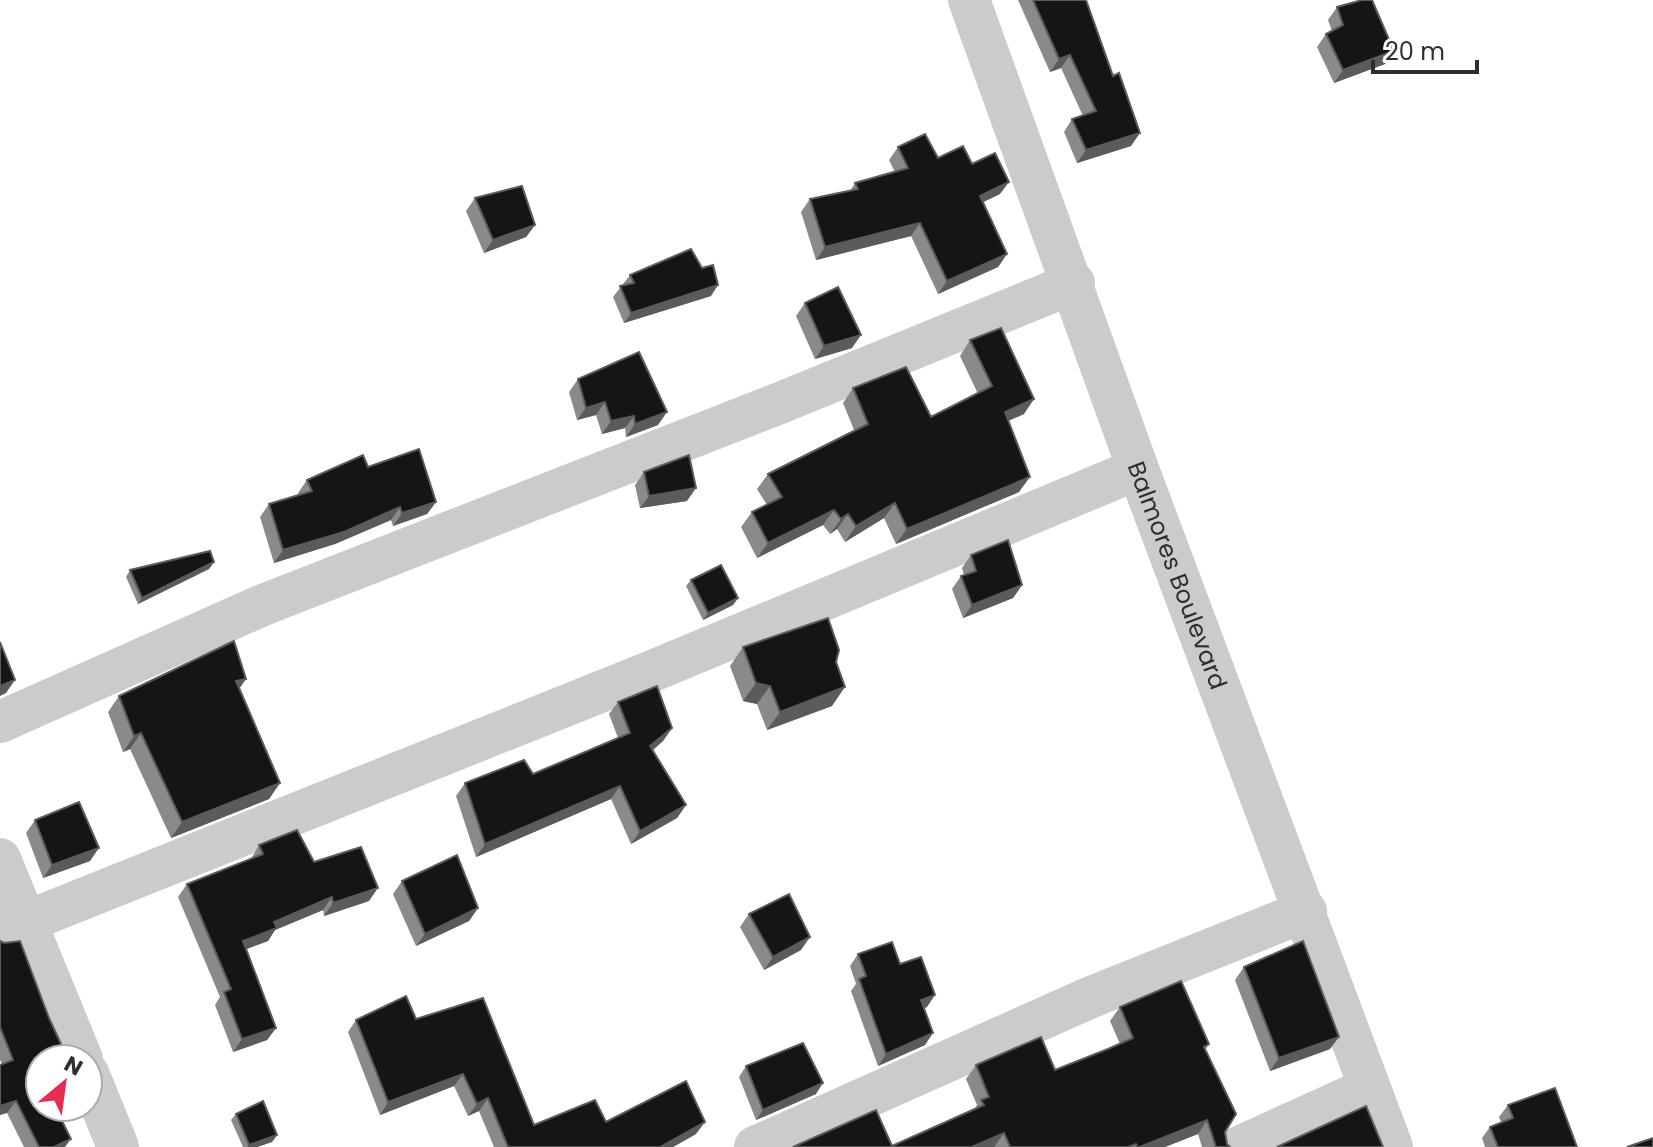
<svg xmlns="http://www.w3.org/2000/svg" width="1653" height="1147" font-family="Poppins,sans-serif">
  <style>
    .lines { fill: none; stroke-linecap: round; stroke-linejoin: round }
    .minor { stroke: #cbcbcb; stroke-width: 42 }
    .wall { fill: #8a8a8a }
    .shaded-wall { fill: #5b5b5b }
    .building { fill: #151515; stroke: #5b5b5b; stroke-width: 2 }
    .labels { text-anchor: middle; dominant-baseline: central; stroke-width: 8; stroke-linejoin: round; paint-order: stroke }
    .street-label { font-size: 24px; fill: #2e2e2e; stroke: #fff }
  </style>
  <rect width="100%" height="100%" fill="#fff"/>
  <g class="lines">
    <g class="minor">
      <path id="s1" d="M969 0 1138 469 1392 1147"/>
      <path d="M0 722 263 605 780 403 1074 283"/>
      <path d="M0 859 82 1059"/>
      <path d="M0 932 650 672 1138 469"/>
      <path d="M88 1073 118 1147"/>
      <path d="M755 1147 1089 998 1306 911"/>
      <path d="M1239 1147 1369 1088"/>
    </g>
  </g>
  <path class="wall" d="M1018 0H1086L1131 146 1077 163 1064 132 1072 119 1083 116 1061 68 1050 72Z
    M1337 7 1385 64 1334 83 1317 47 1326 34 1332 31 1328 20Z
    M898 147 938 158 972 164 1000 194 983 202 1007 254 998 267 938 294 911 236 816 260 801 212 810 199 850 191 855 183 895 172 889 160Z
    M475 198 535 225 526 237 484 253 466 211Z
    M630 275 711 296 624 323 613 297Z
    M805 303 852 348 815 359 796 316Z
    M970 340 1024 414 1008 421 1019 492 896 544 884 518 845 542 837 529 830 534 823 525 757 558 741 527 752 512 767 505 757 489 768 474 854 430 843 403 853 388 931 417 978 394 960 356Z
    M578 379 658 425 626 437 625 428 602 434 596 415 577 420 569 392Z
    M368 467 436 502 427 514 393 526 391 520 335 544 274 563 260 517 269 504 299 495 298 493 307 480Z
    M644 472 687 501 640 508 635 485Z
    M971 555 1022 585 1013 598 963 618 952 589 961 576 964 575 962 568Z
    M214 562 209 569 138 604 126 577 130 570Z
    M691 580 738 598 733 605 703 620 686 586Z
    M743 647 836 662 832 706 767 730 757 704 743 701 730 666Z
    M119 696 280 783 269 799 171 838 130 749 123 752 108 712Z
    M618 702 672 728 663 741 653 750 686 805 677 818 631 844 611 799 476 857 456 796 465 783 533 774 618 738 609 714Z
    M35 820 90 861 43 878 26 833Z
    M259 845 314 862 369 901 324 916 323 910 275 930 268 941 246 949 276 1028 267 1040 233 1052 215 1005 220 997 178 897 187 884 251 859Z
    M402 881 478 908 469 921 416 946 393 894Z
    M749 914 801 950 764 970 740 927Z
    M0 941 40 1059 65 1147H24L7 1113 2 1064 0 1060Z
    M858 954 900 964 927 1007 924 1008 925 1045 878 1066 851 991 856 984 850 966Z
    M1244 967 1330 1049 1270 1071 1235 980Z
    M1120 1007 1209 1044 1205 1050 1227 1144 1230 1147H1202L1198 1134 1165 1147H793L892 1146 975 1108 977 1105 966 1079 976 1065 1055 1070 1120 1044 1110 1021Z
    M416 1019 534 1125 606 1122 696 1134 673 1147H494L479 1111 468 1116 454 1086 380 1115 348 1032 356 1020Z
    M746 1066 816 1094 756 1120 739 1077Z
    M1508 1105 1577 1147H1485L1482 1138 1490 1127 1501 1122 1499 1117Z
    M236 1114 277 1135 272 1142 257 1147H243L231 1120Z"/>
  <path class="shaded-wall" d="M1394 51 1385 64 1334 83 1343 70Z
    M1070 55 1061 68 1050 72 1059 59Z
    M1140 133 1131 146 1077 163 1086 150Z
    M1009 182 1000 194 971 208 980 196Z
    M920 223 911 236 816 260 825 247Z
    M535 225 526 237 484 253 493 240Z
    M1007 254 998 267 938 294 947 281Z
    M718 285 711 296 624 323 631 313Z
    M861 335 852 348 815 359 824 346Z
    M1034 399 1024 414 994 427 1005 412Z
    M605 402 596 415 577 420 586 408Z
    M667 412 658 425 626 437 635 424Z
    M634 416 625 428 602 434 611 421Z
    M1030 477 1019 492 896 544 907 529Z
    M696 488 687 501 640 508 649 496Z
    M436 502 427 514 393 526 402 513Z
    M895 503 884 518 845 542 856 526Z
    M400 507 391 520 335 544 274 563 283 550Z
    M834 510 823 525 757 558 768 543Z
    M848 514 837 529 830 534 841 519Z
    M214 562 209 569 138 604 142 598Z
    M1022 585 1013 598 963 618 972 605Z
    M738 598 733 605 703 620 708 613Z
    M246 679 235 695 236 681Z
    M15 680 6 693 0 696V686Z
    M756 683 770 686 757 704 743 701Z
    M845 687 832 706 767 730 780 712Z
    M672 728 663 741 642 759 650 746Z
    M141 733 130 749 123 752 134 736Z
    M280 783 269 799 171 838 182 822Z
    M620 786 611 799 476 857 485 844Z
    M686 805 677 818 631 844 640 831Z
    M99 848 90 861 43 878 52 865Z
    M378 888 369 901 324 916 333 903Z
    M332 897 323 910 275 930 268 941 234 954 243 941 274 922Z
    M478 908 469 921 416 946 425 934Z
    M810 937 801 950 764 970 773 957Z
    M935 995 927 1007 913 1012 921 1000Z
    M276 1028 267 1040 233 1052 242 1039Z
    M933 1033 925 1045 878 1066 886 1054Z
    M1339 1037 1330 1049 1270 1071 1279 1058Z
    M463 1074 454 1086 380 1115 388 1102Z
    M823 1083 816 1094 756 1120 763 1110Z
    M488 1098 479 1111 468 1116 477 1104Z
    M16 1101 7 1113 0 1115V1106Z
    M1207 1120 1198 1134 1165 1147H1140Z
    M705 1122 696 1134 673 1147H660Z
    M1004 1133 994 1147H972Z
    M277 1135 272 1142 257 1147H247L249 1145Z
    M71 1139 65 1147H54Z"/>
  <path class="building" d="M1033 0H1086L1113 76 1119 73 1140 133 1086 150 1072 119 1096 111 1070 55 1059 59Z
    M1362 0H1372L1394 51 1343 70 1326 34 1343 25 1337 7Z
    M925 134 938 158 963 146 972 164 995 153 1009 182 980 196 1007 254 947 281 920 223 825 247 810 199 858 189 855 183 908 168 898 147Z
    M522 186 535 225 493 240 475 198Z
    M691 249 702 268 713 265 718 285 631 313 620 286 634 283 630 275Z
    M838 287 861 335 824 346 805 303Z
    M1001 328 1034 399 1005 412 1030 477 907 529 895 503 856 526 848 514 841 519 834 510 768 543 752 512 782 497 768 474 868 424 853 388 906 367 931 417 992 386 970 340Z
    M639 352 667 412 635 424 634 416 611 421 605 402 586 408 578 379Z
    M419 449 436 502 402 513 400 507 344 532 283 550 269 504 312 491 307 480 363 455 368 467Z
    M689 455 696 488 649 496 644 472Z
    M1008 540 1022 585 972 605 961 576 976 571 971 555Z
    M210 551 214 562 142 598 130 570Z
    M721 565 738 598 708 613 691 580Z
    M828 618 839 650 836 662 845 687 780 712 770 686 756 683 743 647Z
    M234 641 246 679 236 681 280 783 182 822 141 733 134 736 119 696Z
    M0 642 15 680 0 686Z
    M657 686 672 728 650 746 686 805 640 831 620 786 485 844 465 783 524 760 533 774 630 733 618 702Z
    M79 802 99 848 52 865 35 820Z
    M297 830 314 862 361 847 378 888 333 903 332 897 274 922 277 928 243 941 276 1028 242 1039 224 992 231 989 187 884 263 854 259 845Z
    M457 855 478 908 425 934 402 881Z
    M789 894 810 937 773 957 749 914Z
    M0 941 4 943 20 941 49 1018 68 1059H40V1107H55L71 1139 54 1147H39L16 1101 0 1106V1065L13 1060 0 1027Z
    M1303 941 1339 1037 1279 1058 1244 967Z
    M892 942 900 964 921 957 935 995 921 1000 933 1033 886 1054 859 979 866 976 858 954Z
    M1181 981 1209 1044 1204 1047 1236 1114 1225 1132 1227 1144 1230 1147H1216L1207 1120 1140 1147H1137L1136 1144 1128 1147H1010L1004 1133 972 1147H793L876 1110 892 1146 984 1105 981 1100 989 1097 976 1065 1041 1037 1055 1070 1108 1049 1133 1038 1120 1007Z
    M406 996 416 1019 483 998 534 1125 595 1100 606 1122 686 1081 705 1122 660 1147H508L488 1098 477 1104 463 1074 388 1102 356 1020Z
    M803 1043 823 1083 763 1110 746 1066Z
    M1555 1088 1577 1147H1498L1490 1127 1513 1118 1508 1105Z
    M263 1101 277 1135 249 1145 236 1114Z
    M1366 1106 1383 1147H1277Z
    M1653 1138V1147H1627Z"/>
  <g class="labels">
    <g class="street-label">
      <text stroke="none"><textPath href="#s1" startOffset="612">Balmores Boulevard</textPath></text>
    </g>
  </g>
  <g transform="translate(64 1083) rotate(29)"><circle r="38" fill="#ffffff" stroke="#ababab" stroke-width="2"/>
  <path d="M0-6L14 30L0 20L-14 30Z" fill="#e72d54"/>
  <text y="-12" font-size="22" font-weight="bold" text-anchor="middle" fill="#2e2e2e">N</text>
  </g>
  <path d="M1373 60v12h104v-12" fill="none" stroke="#2e2e2e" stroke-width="4"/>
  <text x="1385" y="60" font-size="24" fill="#2e2e2e" stroke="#ffffff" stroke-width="6" paint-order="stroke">20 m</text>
</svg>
